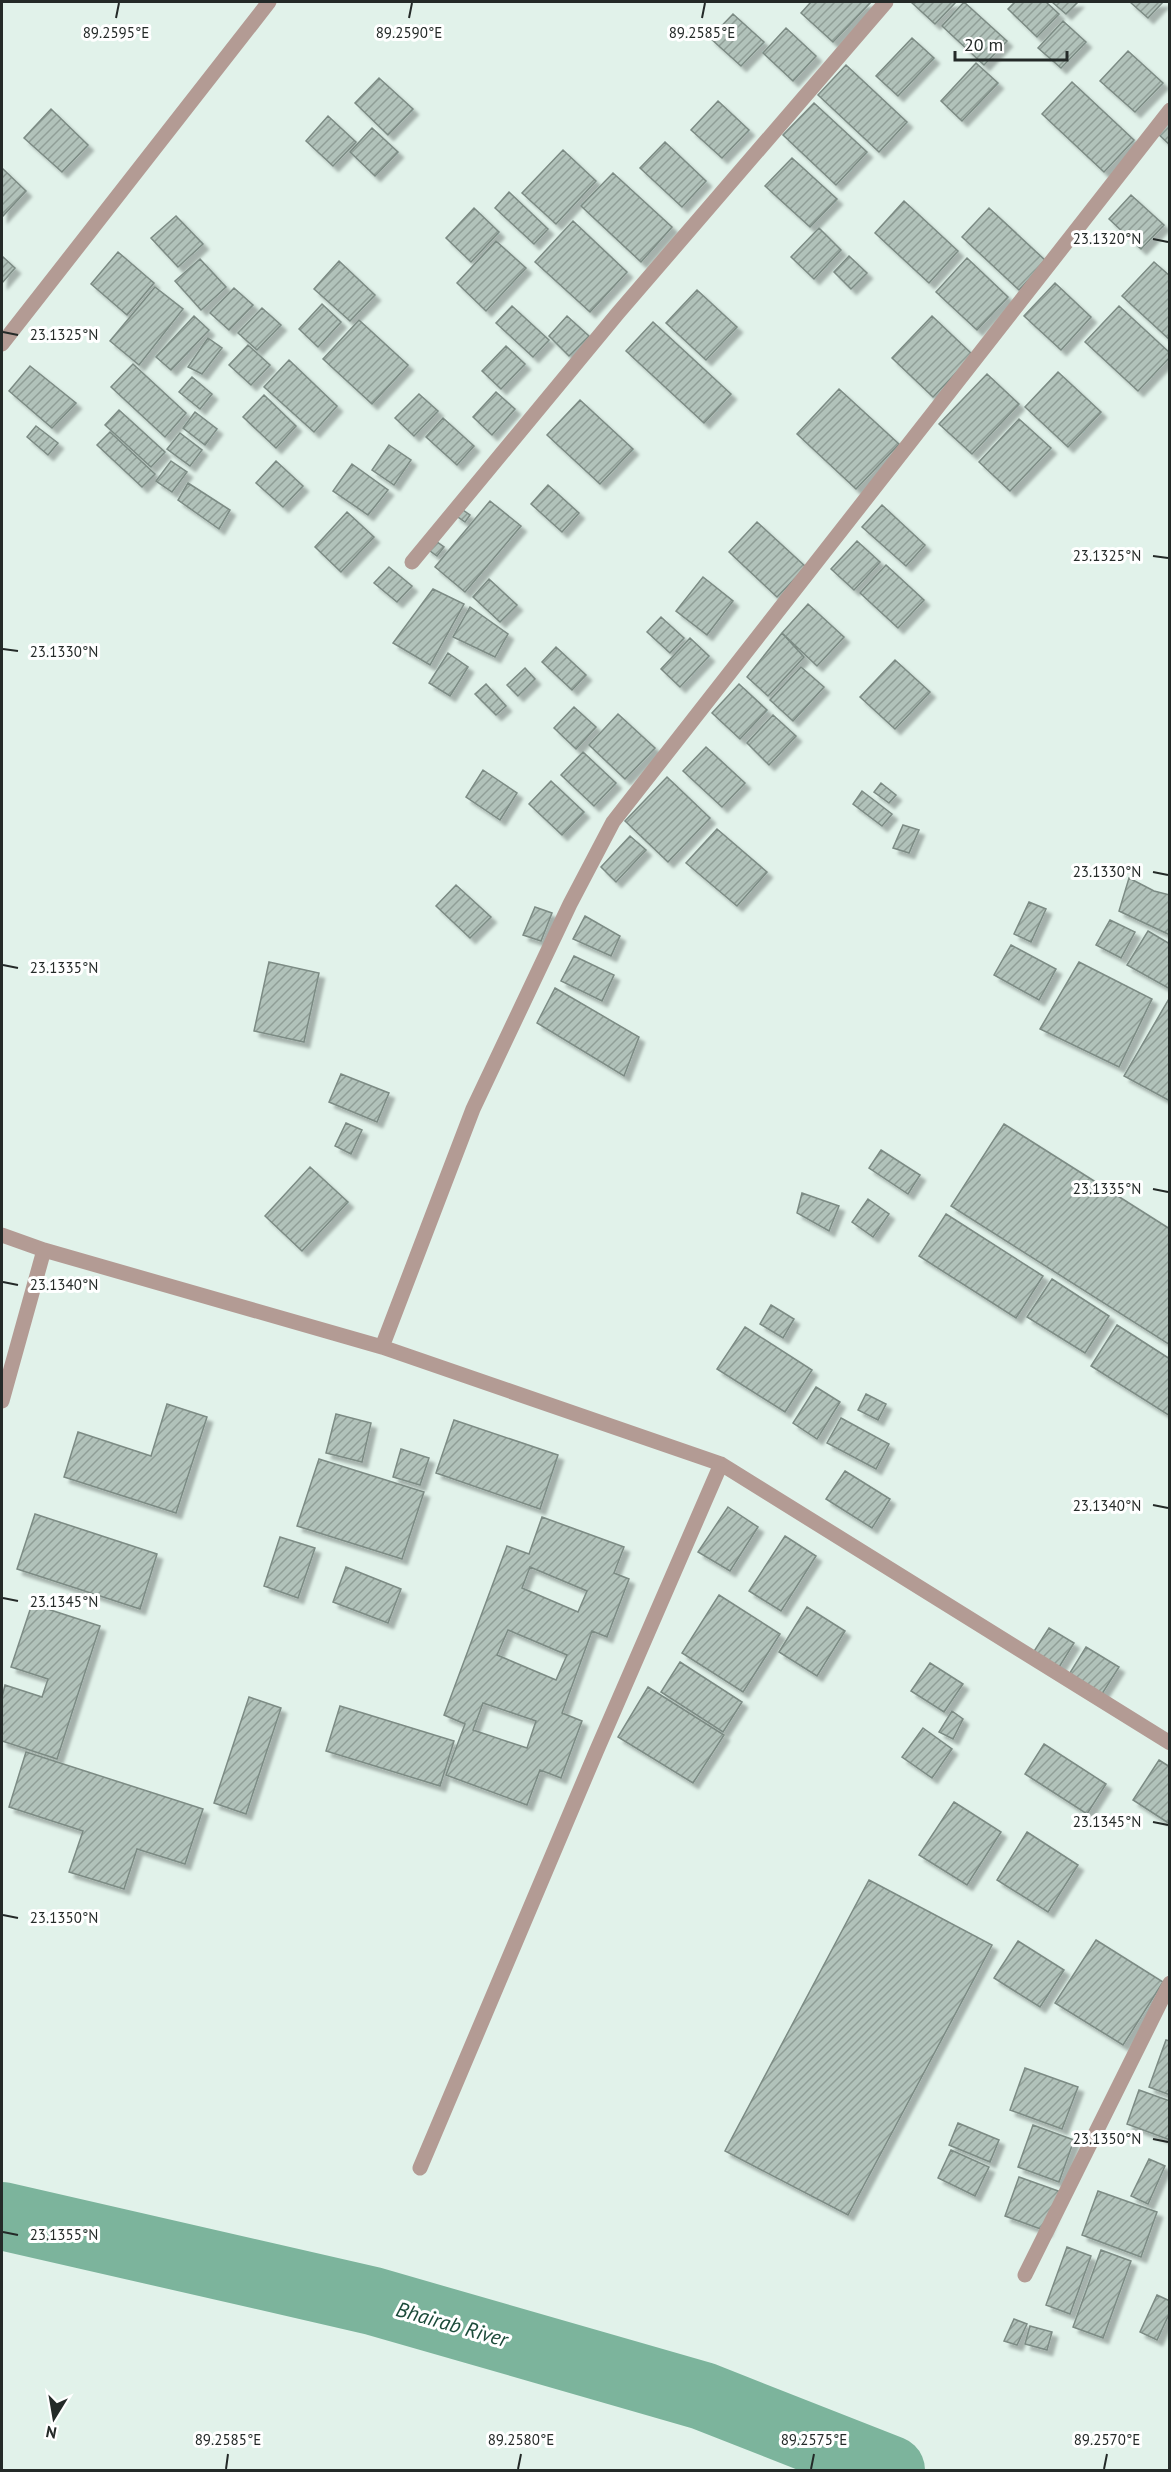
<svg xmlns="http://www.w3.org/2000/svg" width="1171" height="2472" font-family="'PT Sans',sans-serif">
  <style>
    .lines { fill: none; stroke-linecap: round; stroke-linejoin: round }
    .river { stroke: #7cb49c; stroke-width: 68 }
    .building { fill: url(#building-hatch); stroke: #7c8b84; stroke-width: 1.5; fill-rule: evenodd; filter: url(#shadow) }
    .street { stroke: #b39b94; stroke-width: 15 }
    .ticks { fill: none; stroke: #242a28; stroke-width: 2 }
    .labels { text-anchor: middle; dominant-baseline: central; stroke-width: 6; stroke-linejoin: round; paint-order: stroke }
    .water-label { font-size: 21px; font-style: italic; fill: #1c4b3a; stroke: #fff }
    .ticks-label { font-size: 15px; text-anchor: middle; fill: #242a28; stroke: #fff; stroke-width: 6; stroke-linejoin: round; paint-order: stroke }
  </style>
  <defs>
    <pattern id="building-hatch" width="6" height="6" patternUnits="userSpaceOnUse" patternTransform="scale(1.5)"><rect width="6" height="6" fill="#b1c2ba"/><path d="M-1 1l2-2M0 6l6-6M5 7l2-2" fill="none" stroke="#909e97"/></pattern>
    <filter id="shadow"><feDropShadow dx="5.5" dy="5.5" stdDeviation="1.5" flood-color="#0004"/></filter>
  </defs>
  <rect width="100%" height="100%" fill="#e1f2ea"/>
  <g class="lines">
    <path class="river" d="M2 2216 373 2301 703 2396 891 2470"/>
  </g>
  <path class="building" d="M811 2H871L833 42 801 13Z
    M911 2H956L935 24Z
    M964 2 1007 41 984 65 942 26Z
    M1015 2H1046L1059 14 1037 37 1008 9Z
    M1052 2H1078L1066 14Z
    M1130 2H1163L1148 18Z
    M733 14 764 42 741 66 710 38Z
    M1063 21 1086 42 1061 68 1038 48Z
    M786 28 816 56 793 81 763 53Z
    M912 38 934 58 898 96 876 76Z
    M1128 51 1163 83 1135 112 1100 81Z
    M976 63 998 83 962 121 941 101Z
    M846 65 907 122 879 152 818 95Z
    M379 78 413 109 388 135 355 103Z
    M1072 82 1134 140 1104 172 1042 114Z
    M718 101 749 130 722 158 691 130Z
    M814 103 867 152 836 185 783 135Z
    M51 109 88 145 62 172 24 138Z
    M328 116 356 142 333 166 306 141Z
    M1170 120V145L1157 133Z
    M372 128 398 152 375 176 350 152Z
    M665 142 706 181 682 207 640 168Z
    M563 150 596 181 556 224 522 193Z
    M792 158 837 199 810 227 765 186Z
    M2 168 26 191 2 217Z
    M613 173 672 227 641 262 581 206Z
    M509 192 548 229 534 244 495 208Z
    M1131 195 1164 225 1141 249 1109 219Z
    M904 201 958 251 929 283 875 233Z
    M474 208 499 232 471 262 446 238Z
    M989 208 1046 261 1019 290 962 237Z
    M176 216 203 244 178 267 151 238Z
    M573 221 627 272 590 312 535 262Z
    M819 228 841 250 814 279 791 257Z
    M496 241 526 268 486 311 457 283Z
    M118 252 154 283 127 315 91 284Z
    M2 256 15 268 2 283Z
    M849 256 867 273 851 289 834 272Z
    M967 258 1008 297 977 330 936 292Z
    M200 259 226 287 201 310 175 281Z
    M339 261 375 295 350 321 314 289Z
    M1154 262 1170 276V340L1122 296Z
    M1055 283 1091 317 1061 350 1024 316Z
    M155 287 183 309 139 365 110 341Z
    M234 288 253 305 229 330 210 313Z
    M697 290 737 327 706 360 666 323Z
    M322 304 341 322 318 347 299 329Z
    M512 306 549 340 533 357 496 323Z
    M1119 306 1170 353V357L1138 391 1085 342Z
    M262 308 281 325 257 350 238 333Z
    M194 316 209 330 171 370 156 357Z
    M567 316 589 336 569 356 549 336Z
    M932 316 973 355 933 397 892 358Z
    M359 320 408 365 372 404 323 359Z
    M653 322 731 394 704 423 626 351Z
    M208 338 222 348 202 374 188 367Z
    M248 345 270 365 251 385 229 365Z
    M506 346 525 364 501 389 482 371Z
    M289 360 337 406 314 432 264 387Z
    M133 364 186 413 165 437 111 387Z
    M30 366 76 403 52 428 9 391Z
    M1058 372 1101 412 1068 447 1025 407Z
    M987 374 1019 404 972 454 939 424Z
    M192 377 212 394 200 409 179 392Z
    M839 389 899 444 856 489 797 434Z
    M496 392 515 409 492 435 473 417Z
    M419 394 438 411 414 436 395 418Z
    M264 395 296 426 276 448 243 417Z
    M580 400 633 449 600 484 547 435Z
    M119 410 165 452 151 467 105 425Z
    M195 412 217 429 205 445 183 428Z
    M443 418 474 446 457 465 426 437Z
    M1019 419 1051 448 1010 491 979 462Z
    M36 426 58 443 48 455 27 437Z
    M110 432 155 474 142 487 97 445Z
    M180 433 202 450 190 466 167 449Z
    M389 445 411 460 394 485 372 470Z
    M171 461 187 472 172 492 156 481Z
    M276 461 303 486 283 507 256 483Z
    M352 464 388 490 368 515 333 491Z
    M188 483 230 510 219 529 178 500Z
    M548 485 579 513 562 532 531 504Z
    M490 501 521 526 465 592 435 567Z
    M882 505 925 545 906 566 862 527Z
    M460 508 470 515 465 522 455 515Z
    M347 512 374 537 341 572 315 547Z
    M757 522 806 567 777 597 729 552Z
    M433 539 444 547 437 556 426 548Z
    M857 541 880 562 854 590 831 569Z
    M886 565 924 600 898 628 860 593Z
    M389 567 412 586 397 602 374 583Z
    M703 577 733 601 707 635 676 611Z
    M489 579 517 605 500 622 473 597Z
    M433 589 464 604 430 665 393 643Z
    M808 604 844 637 817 666 782 633Z
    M470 607 508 634 495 657 453 637Z
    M661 617 684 638 670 653 647 632Z
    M782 633 804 657 768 696 747 677Z
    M690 638 709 656 680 687 661 669Z
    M556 647 586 675 572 690 542 662Z
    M448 653 468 667 450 696 429 683Z
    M895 660 930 692 895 729 860 697Z
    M801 667 824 687 793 721 770 700Z
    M525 668 535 679 518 696 507 685Z
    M486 684 506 706 496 715 475 694Z
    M739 684 767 710 740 739 712 713Z
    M574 707 596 727 576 749 554 728Z
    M618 714 655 748 625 779 589 745Z
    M773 715 796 736 769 765 747 743Z
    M706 747 745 783 722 807 683 771Z
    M583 752 616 783 594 806 561 775Z
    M483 770 517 793 500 820 466 797Z
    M667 777 710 818 668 862 625 821Z
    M551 781 584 812 562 835 529 804Z
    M881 783 896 795 889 803 874 792Z
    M862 791 892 814 882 826 853 804Z
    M903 825 919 830 909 853 893 848Z
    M717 829 767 872 737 906 686 863Z
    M630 836 646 850 616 882 601 867Z
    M1129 878 1154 891 1170 895V935L1119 911Z
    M456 885 491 917 470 938 436 906Z
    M1029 902 1046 909 1031 942 1014 934Z
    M535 907 552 913 541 941 523 935Z
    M585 916 620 936 611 956 573 939Z
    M1110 920 1135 932 1121 958 1096 945Z
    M1148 931 1170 944V989L1127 965Z
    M1011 945 1056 969 1039 1000 994 975Z
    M574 956 614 975 602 1001 561 981Z
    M269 962 319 973 304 1042 254 1031Z
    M1079 962 1152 999 1119 1067 1040 1029Z
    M555 988 639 1037 624 1076 537 1023Z
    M1170 997V1101L1124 1076Z
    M341 1074 389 1093 377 1122 329 1102Z
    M346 1123 362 1130 351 1154 335 1146Z
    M1004 1124 1170 1229V1345L951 1206Z
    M881 1150 920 1175 908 1194 869 1168Z
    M310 1167 348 1202 302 1251 265 1216Z
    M802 1193 839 1206 829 1231 797 1213Z
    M868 1199 889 1214 873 1237 852 1222Z
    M946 1214 1043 1276 1016 1318 919 1256Z
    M1052 1279 1109 1316 1085 1353 1027 1317Z
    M771 1305 794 1319 783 1338 760 1324Z
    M1117 1325 1170 1359V1416L1091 1366Z
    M745 1327 812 1370 785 1412 717 1369Z
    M816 1387 840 1402 817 1439 793 1423Z
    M866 1394 886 1404 878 1420 858 1410Z
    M167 1404 207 1417 176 1513 64 1477 78 1432 151 1456Z
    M336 1414 371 1423 362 1462 326 1453Z
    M841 1418 889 1444 876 1469 827 1443Z
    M454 1420 558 1455 540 1509 436 1473Z
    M401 1449 429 1458 420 1485 393 1477Z
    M319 1459 424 1492 402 1559 297 1526Z
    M845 1471 890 1499 872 1528 826 1499Z
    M728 1507 758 1527 730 1571 698 1552Z
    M35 1514 157 1554 140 1609 17 1569Z
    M542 1517 624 1547 614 1573 629 1579 607 1637 592 1631 562 1713 582 1721 561 1778 540 1770 527 1805 446 1775 465 1724 444 1715 507 1546 529 1554ZM530 1567 587 1591 578 1612 522 1588ZM508 1630 567 1655 556 1680 497 1655ZM483 1703 536 1721 527 1748 473 1730Z
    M785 1536 816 1556 781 1611 749 1591Z
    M280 1537 315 1548 298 1598 264 1586Z
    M346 1567 401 1589 388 1623 333 1602Z
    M719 1595 780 1634 743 1692 682 1653Z
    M32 1604 100 1626 57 1759 2 1741V1697L5 1685 42 1697 48 1679 11 1667Z
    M807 1607 845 1631 817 1676 779 1652Z
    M1049 1628 1074 1643 1056 1672 1031 1656Z
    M1086 1647 1119 1667 1100 1697 1068 1676Z
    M680 1662 742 1702 723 1732 661 1692Z
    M930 1663 963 1684 944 1712 911 1691Z
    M648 1687 724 1735 693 1783 618 1737Z
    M249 1697 281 1708 246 1814 214 1803Z
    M340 1706 454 1741 440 1786 326 1751Z
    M952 1711 963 1719 953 1739 939 1732Z
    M923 1728 952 1749 932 1778 902 1757Z
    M1044 1744 1106 1784 1087 1814 1025 1774Z
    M26 1752 203 1809 185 1864 137 1849 124 1889 69 1872 83 1831 9 1807Z
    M1159 1760 1170 1767V1824L1133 1800Z
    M954 1802 1001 1832 967 1885 919 1855Z
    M1027 1832 1078 1865 1048 1912 997 1880Z
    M869 1880 992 1945 848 2215 725 2151Z
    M1096 1940 1163 1982 1123 2045 1055 2003Z
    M1018 1941 1064 1970 1040 2007 994 1978Z
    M1166 2040 1170 2041V2095L1149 2087Z
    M1025 2068 1078 2087 1062 2129 1010 2110Z
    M1139 2090 1170 2101V2140L1127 2124Z
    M958 2123 999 2140 990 2162 949 2145Z
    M1033 2125 1074 2140 1059 2182 1018 2167Z
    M951 2150 989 2167 975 2196 938 2178Z
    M1149 2159 1165 2166 1148 2204 1131 2196Z
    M1019 2177 1061 2192 1046 2231 1005 2216Z
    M1098 2191 1157 2212 1141 2257 1082 2235Z
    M1067 2247 1091 2256 1070 2314 1046 2305Z
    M1101 2250 1131 2261 1103 2338 1073 2327Z
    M1157 2295 1170 2301V2312L1157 2340 1140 2332Z
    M1014 2319 1027 2324 1017 2345 1004 2341Z
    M1030 2326 1052 2332 1047 2350 1025 2344Z"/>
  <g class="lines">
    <path class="street" d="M2 344 269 2
      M412 562 618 313 886 2
      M2 1235 44 1250
      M2 1401 44 1250 382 1347
      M721 1464 1170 1743
      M420 2168 596 1752 721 1464 382 1347 473 1109 570 904 613 822 1170 110
      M1025 2275 1170 1983"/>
  </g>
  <path class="ticks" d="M116 18 119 3M409 18 412 3M702 18 705 3M1153 239 1168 242M3 332 18 335M1153 556 1168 558M3 649 18 651M1153 872 1168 875M3 965 18 968M1153 1189 1168 1192M3 1282 18 1285M1153 1505 1168 1508M3 1598 18 1601M1153 1822 1168 1825M3 1915 18 1918M1153 2139 1168 2142M3 2232 18 2235M226 2469 228 2454M518 2469 521 2454M811 2469 814 2454M1104 2469 1107 2454"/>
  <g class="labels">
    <g class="water-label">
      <text transform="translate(452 2324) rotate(16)">Bhairab River</text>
    </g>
  </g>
  <g class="ticks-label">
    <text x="116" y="38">89.2595°E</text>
    <text x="409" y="38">89.2590°E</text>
    <text x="702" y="38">89.2585°E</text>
    <text x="1107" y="244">23.1320°N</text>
    <text x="64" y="340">23.1325°N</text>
    <text x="1107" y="561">23.1325°N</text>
    <text x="64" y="657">23.1330°N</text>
    <text x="1107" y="877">23.1330°N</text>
    <text x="64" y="973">23.1335°N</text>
    <text x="1107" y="1194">23.1335°N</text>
    <text x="64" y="1290">23.1340°N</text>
    <text x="1107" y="1511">23.1340°N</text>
    <text x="64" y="1607">23.1345°N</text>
    <text x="1107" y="1827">23.1345°N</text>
    <text x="64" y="1923">23.1350°N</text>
    <text x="1107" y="2144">23.1350°N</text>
    <text x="64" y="2240">23.1355°N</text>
    <text x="228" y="2445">89.2585°E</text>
    <text x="521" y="2445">89.2580°E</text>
    <text x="814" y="2445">89.2575°E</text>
    <text x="1107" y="2445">89.2570°E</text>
  </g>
  <rect width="1171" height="2472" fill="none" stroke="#242a28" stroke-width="6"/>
  <g transform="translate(54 2418) rotate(191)" stroke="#ffffff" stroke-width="4.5" paint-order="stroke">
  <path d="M0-4.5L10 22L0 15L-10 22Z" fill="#242a28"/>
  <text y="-9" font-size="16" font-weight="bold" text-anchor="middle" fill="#242a28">N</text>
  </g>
  <path d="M955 51v9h112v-9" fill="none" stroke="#242a28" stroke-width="3"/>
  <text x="964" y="51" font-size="18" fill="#242a28" stroke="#ffffff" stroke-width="4.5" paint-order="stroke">20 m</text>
</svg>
